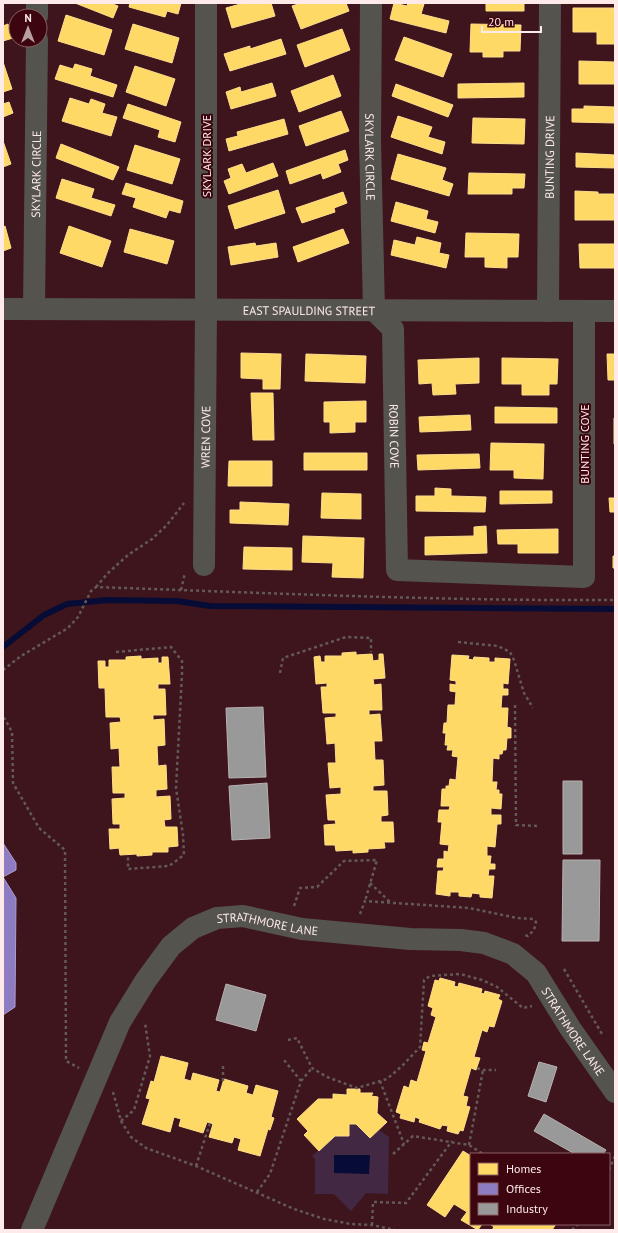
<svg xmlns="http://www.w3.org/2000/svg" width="618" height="1233" font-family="'PT Sans',sans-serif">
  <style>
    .green { fill: #432844 }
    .water { fill: #060c35 }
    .homes { fill: #ffd966; stroke: #fede8d }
    .offices { fill: #8e7cc3; stroke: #af9dce }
    .industry { fill: #999; stroke: #b7b1b1 }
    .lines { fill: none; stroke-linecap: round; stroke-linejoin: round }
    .stream { stroke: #060c35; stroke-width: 6 }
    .path { stroke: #635958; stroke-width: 2.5; stroke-dasharray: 3 3; stroke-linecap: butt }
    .minor { stroke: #54534d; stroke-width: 22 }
    .labels { text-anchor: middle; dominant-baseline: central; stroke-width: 4; stroke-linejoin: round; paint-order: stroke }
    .street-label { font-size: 12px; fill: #fdeae9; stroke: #3d050d }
  </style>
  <rect width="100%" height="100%" fill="#3e151c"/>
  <path class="green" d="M349 1124H356L370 1138 379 1130 389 1137 388 1194 366 1193 351 1211 334 1194H315V1159L312 1156 335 1136H349Z"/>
  <path class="water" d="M334 1155H370L369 1174 334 1173Z"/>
  <path class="homes" d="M75 3H110L118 6 113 18Z
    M130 3H181L178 14 167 11 165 17 129 7Z
    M244 3H271L275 16 232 28 226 8Z
    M301 3H346L349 11 301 29 292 6Z
    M394 3 407 6 408 3 424 4 421 14 449 21 446 33 390 19Z
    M472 3H524V11H486V3Z
    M573 8H615V44H597V32H573Z
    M66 15 112 30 104 55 58 41Z
    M8 24 13 38 3 41V26Z
    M133 24 179 38 172 63 125 49Z
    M471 24 521 25 520 51H503V57H483V52H470Z
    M342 29 350 50 305 67 297 45Z
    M404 37 452 54 443 77 395 60Z
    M281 39 286 54 230 71 224 54 250 46V49Z
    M579 61 615 62V84H579Z
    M3 62 12 89 3 92Z
    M75 64 92 69 90 76 117 85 113 97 55 79 60 65 73 69Z
    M135 66 175 79 166 106 126 92Z
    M333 75 341 96 299 112 291 91Z
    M272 83 276 96 231 109 226 92 240 87 241 92Z
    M524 83V97L458 98V84Z
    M396 84 453 105 448 117 392 96Z
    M70 98 89 104 91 99 105 104 102 113 117 117 111 136 62 121Z
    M9 102 13 113 3 117V104Z
    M128 104 181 122 175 142 158 137 160 130 123 118Z
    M584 106 615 107V123L572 122V109H584Z
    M341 111 349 131 306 146 299 126Z
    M398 116 432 127 428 137 445 142 442 154 391 137Z
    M473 118 525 119 524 144 472 143Z
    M284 119 288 134 229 151 226 139 238 136 237 132Z
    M3 141 11 164 3 167Z
    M61 144 119 167 113 180 56 158Z
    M135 145 180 159 172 184 127 170Z
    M345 150 348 160 338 164 341 172 323 179 321 173 290 184 286 171Z
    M576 153 615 155V168L576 167Z
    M398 154 446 168 442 180 453 184 449 196 391 179Z
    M273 163 278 176 229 194 224 181 231 178 228 169 242 164 246 173Z
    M469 173 525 174 524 188H512V194H468Z
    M62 179 94 189 91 198 115 205 111 216 56 198Z
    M126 183 183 201 180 213 169 210 166 218 133 207 136 198 122 194Z
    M278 190 285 213 235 229 228 206Z
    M575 191 598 192V194H615V220H575Z
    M343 192 347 203 334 208 335 212 302 223 296 208Z
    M396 202 428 211 426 219 438 222 435 233 391 221Z
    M5 226 11 248 3 251V227Z
    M69 226 111 241 102 267 60 253Z
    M130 229 174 241 167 264 124 252Z
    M343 229 349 243 298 262 293 247Z
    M466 233 519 234 518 257H507V268L485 267V257H465Z
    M417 237 441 243 439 253 449 255 446 268 391 255 394 240 415 245Z
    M255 243 256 246 276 243 278 257 231 265 228 247Z
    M579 244H615V268H580Z
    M241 353 281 354 280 389H263V379L241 378Z
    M306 354 366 356 365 383 305 381Z
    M607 354H615V380H608Z
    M479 358V383L455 384 456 394 433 395 432 383 419 384 418 360Z
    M502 358 558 359 557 384H549V395H522V384H502Z
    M251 393H273L274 440H253Z
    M366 401V422H355V432L330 433V422H324V402Z
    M495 407 557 408V423H495Z
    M470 415 471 430 420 432 419 417Z
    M614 418H615V444H614Z
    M491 443 544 444 543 479 514 478V470H490Z
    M304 453H367V470H304Z
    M479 454 480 468 418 470 417 455Z
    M229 461H272V486H228Z
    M435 488 451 489V496L486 497 485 512 416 511V496H435Z
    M500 491H552V503L500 504Z
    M322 493 361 494V519L321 518Z
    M609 498H615V512H610Z
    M240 502 289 504 288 525 230 523V510H240Z
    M486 526 487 553 425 555V537L474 536V527Z
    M558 529V553H518V544H498L497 530Z
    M303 536 364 538 363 578 332 577 333 563 302 562Z
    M244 547 292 548V570L243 569Z
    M613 556H615V568H613Z
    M356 652V655L372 654 373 661 379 660V654H383L385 678 373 679 374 685 381 684 382 710H369V715L380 714 382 741H374L375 760H383L384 785 373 786V791H387L388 815 381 816V822H393L394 842H384L385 848 368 849V852L353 853V850L336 851 335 845H325L324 825 336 824 335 820H328L326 795 341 794V787L330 788 328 763H336L335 743 327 744 325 718 336 717V713H323L321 687H327V683L316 684 314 657 320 656 321 662H325V656H342V653Z
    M452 655 469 656 468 659 473 660 474 657 489 658V662H495V658L510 659 508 684 503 683V689H508V695H502L501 708H508L507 727 511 728V738H507L506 750H503L502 754H499V759L493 758 492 782H497L496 790H499V794H502L501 809 491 808V815H501V824H497L495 847 487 846V856H491L490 864H495V869H489L488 876H494L492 898 480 897V894L472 893 471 897 459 896V892H450V896L436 894 438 871H443L444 867H437L438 859H444V851L448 852 449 845 440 844 442 822H438L439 810H449L450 806H441L442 789H446V786H449L450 779 456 780 458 757 452 756 453 750H447L448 745H445L446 733H443L444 723H447L448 705H455L456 692 450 691V684L456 685V681L450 680Z
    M141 656V659L158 658V663H162V657H168L170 684H158V689H165L166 715H153V720L164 719 165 745 157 746 158 766 166 765 167 789 156 790V797L170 796 171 819 164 820 165 827H177L178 846 168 847V852H152V855L137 856V854L120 855 119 848 110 849 109 829H120V824H113L112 799 125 798V793H113L112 767H120L119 748 111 749 110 723 121 722 120 717H106L105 688H99L98 661H105V667H109V660H126V657Z
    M440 978 455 982 454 986 458 987 459 983 482 989 481 993 484 994 485 991 500 995 498 999 502 1001 494 1027 489 1026 487 1032 482 1030 474 1057 480 1058 476 1070 471 1068 463 1096 468 1097 466 1106 470 1107 463 1131 460 1130 458 1134 447 1131 448 1126 442 1125 440 1129 419 1122 420 1119 415 1117 414 1122 400 1118 401 1114 396 1112 404 1086 409 1088 411 1080 417 1082 426 1051 422 1050 424 1042 428 1043 436 1017 431 1015 433 1008 428 1006 435 980 439 981Z
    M161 1056 188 1063 184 1079 191 1081 193 1073 219 1080 216 1091 220 1092 224 1079 248 1086 246 1093 253 1095 256 1085 278 1091 271 1117 274 1118 270 1130 268 1129 260 1156 238 1150 241 1139 234 1137 232 1143 209 1137 213 1124 207 1122 203 1133 179 1126 181 1119 174 1117 170 1132 142 1124 150 1099 146 1098 151 1081 154 1082Z
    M347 1089H360V1093H373L371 1096 378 1097 377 1113 387 1122 370 1138 356 1124H349V1136H335L319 1151 304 1135 308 1131 297 1119 318 1099H333V1094L347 1095Z
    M463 1151 471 1156V1224H482L478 1230 461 1220 467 1212 454 1204 445 1217 427 1205Z
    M490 1224H556L552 1230H492L494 1227Z"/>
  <path class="offices" d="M3 843 16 863V870L3 877 16 898 15 1007 3 1015Z"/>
  <path class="industry" d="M263 707 266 777 229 778 226 708Z
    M563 781H582V854H563Z
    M267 783 270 838 232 840 229 786Z
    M563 860H600L599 941H562Z
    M226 984 266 995 256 1031 216 1020Z
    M539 1062 557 1067 546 1102 528 1096Z
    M544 1114 606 1150 603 1154H575L534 1131Z"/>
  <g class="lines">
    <path class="stream" d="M3 647 44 615 67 604 107 600 177 601 210 606 615 609"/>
    <path class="path" d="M96 587 108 573 128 555 152 539 167 525 184 503
      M181 590 185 573
      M458 642 498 646 510 652 514 660 524 693 533 708
      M116 652 171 647 182 661V674L176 788 183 835 184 855 169 866 128 869V855
      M3 670 21 656 68 628 78 617 91 591 96 587C269 593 442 601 615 600
      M280 673 283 658 346 637 371 638V652
      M515 705 516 825 537 826
      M3 718 5 719 12 732 13 783 39 828 65 850 66 1061 79 1068
      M370 883 390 902
      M294 906 300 888 317 887 344 861 377 860 365 901
      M360 914 365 901 469 908 517 918 533 919 536 922 534 930 528 936 525 935
      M564 969 602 1034
      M288 1040 297 1038 312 1068 327 1077 357 1088 387 1079 402 1066 420 1047 424 980 430 976 460 974 482 980 497 987 523 1008 532 1006
      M223 1066V1081
      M477 1068 483 1070H496
      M301 1081 312 1068
      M380 1081 404 1144
      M113 1092 121 1121 131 1137 146 1148 196 1166 294 1209 324 1219 351 1224 372 1225 395 1230
      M121 1121 134 1110 150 1056 145 1023
      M469 1145 483 1070
      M393 1154 413 1136 469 1145 483 1154
      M196 1166 210 1123
      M609 1170 615 1156
      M257 1192 270 1174 301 1081 284 1060
      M372 1225 373 1202 406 1203 452 1141
      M572 1230 578 1224"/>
    <g class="minor">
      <path id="s1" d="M371 3 370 141 374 310 393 329 397 570 584 577V311"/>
      <path d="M37 16V3"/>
      <path id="s2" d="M3 309 615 311"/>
      <path id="s3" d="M34 309 37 40"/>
      <path id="s4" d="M548 311 550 3"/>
      <path id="s5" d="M204 565 206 309V3"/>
      <path id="s6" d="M32 1230 120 1022 146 980 171 946 193 928 217 918 243 916 302 929 410 939 461 940 484 943 513 954 536 973 570 1028 615 1092"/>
    </g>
  </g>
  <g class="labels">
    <g class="street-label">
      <text transform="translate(206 156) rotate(-90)">SKYLARK DRIVE</text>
      <text stroke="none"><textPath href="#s1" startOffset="154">SKYLARK CIRCLE</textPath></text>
      <text stroke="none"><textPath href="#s4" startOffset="154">BUNTING DRIVE</textPath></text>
      <text stroke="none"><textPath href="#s3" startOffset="135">SKYLARK CIRCLE</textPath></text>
      <text stroke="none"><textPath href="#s2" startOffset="306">EAST SPAULDING STREET</textPath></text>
      <text stroke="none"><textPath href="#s1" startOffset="441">ROBIN COVE</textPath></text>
      <text stroke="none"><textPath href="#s5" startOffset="128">WREN COVE</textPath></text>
      <text transform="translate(584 444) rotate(-90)">BUNTING COVE</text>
      <text stroke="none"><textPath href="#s6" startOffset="423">STRATHMORE LANE</textPath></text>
      <text stroke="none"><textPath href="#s6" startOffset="771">STRATHMORE LANE</textPath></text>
    </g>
  </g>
  <rect width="618" height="1233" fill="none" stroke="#fdeae9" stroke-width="8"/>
  <rect x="470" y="1153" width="140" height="72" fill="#3d050d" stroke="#8a6165"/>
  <rect x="478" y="1163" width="20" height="12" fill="#ffd966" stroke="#8a6165"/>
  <text x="506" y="1173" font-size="12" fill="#fdeae9">Homes</text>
  <rect x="478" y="1183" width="20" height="12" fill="#8e7cc3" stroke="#8a6165"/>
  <text x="506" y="1193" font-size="12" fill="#fdeae9">Offices</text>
  <rect x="478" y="1203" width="20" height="12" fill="#999999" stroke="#8a6165"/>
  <text x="506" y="1213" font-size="12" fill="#fdeae9">Industry</text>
  <g transform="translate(28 28)"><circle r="19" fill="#3d050d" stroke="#8a6165"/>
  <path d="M0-3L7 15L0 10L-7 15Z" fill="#ba9fa1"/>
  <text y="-6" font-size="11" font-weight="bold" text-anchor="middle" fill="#fdeae9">N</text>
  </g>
  <path d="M482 26v6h59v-6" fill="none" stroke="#fdeae9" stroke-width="2"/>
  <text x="488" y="26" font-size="12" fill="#fdeae9" stroke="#3d050d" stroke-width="3" paint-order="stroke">20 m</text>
</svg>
